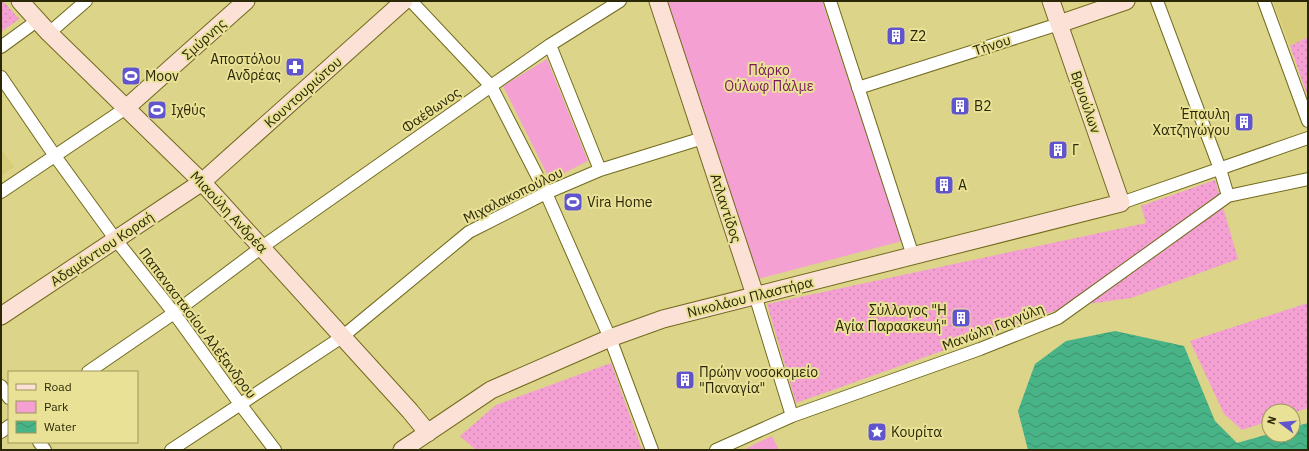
<svg xmlns="http://www.w3.org/2000/svg" width="1309" height="451" font-family="'IBM Plex Sans',sans-serif">
  <style>
    .built { fill: #d6cc79 }
    .grass { fill: url(#grass-dots) }
    .park { fill: #f4a0d3 }
    .water { fill: url(#water-waves) }
    .lines { fill: none; stroke-linecap: round; stroke-linejoin: round }
    .street-casing { stroke: #726a1d; stroke-width: 14 }
    .secondary-casing { stroke: #726a1d; stroke-width: 19 }
    .street { stroke: #fff; stroke-width: 12 }
    .secondary { stroke: #fce1d6; stroke-width: 17 }
    .labels { text-anchor: middle; dominant-baseline: central; stroke-width: 4; stroke-linejoin: round; paint-order: stroke }
    .poi-label { font-size: 14px; fill: #2b2808; stroke: #e9e196; text-anchor: start }
    .street-label { font-size: 14px; fill: #2b2808; stroke: #e9e196 }
    .park-label { font-size: 14px; fill: #79185c; stroke: #e9e196 }
  </style>
  <defs>
    <pattern id="grass-dots" width="8" height="8" patternUnits="userSpaceOnUse"><rect width="8" height="8" fill="#f4a0d3"/><path d="M2 2h.1M6 6h.1" fill="none" stroke="#d18ab4" stroke-width="1.8" stroke-linecap="round"/></pattern>
    <pattern id="water-waves" width="16" height="10" patternUnits="userSpaceOnUse"><rect width="16" height="10" fill="#48b387"/><path d="M0 5q4-4 8 0t8 0" fill="none" stroke="#3c926c"/></pattern>
  </defs>
  <rect width="100%" height="100%" fill="#dcd489"/>
  <path class="built" d="M1273 1H1308V37L1290 46Z
    M1 149 14 167 1 176Z"/>
  <path class="grass" d="M1 1H3L19 19 1 32Z
    M1308 37V97L1290 46Z
    M1215 180 1238 259 1131 298 1066 307 796 403 767 304 1146 223 1141 206Z
    M1308 303V408L1293 413V411H1269V421L1242 430 1224 414 1190 341Z
    M611 363 642 450H476L460 436 496 405Z"/>
  <path class="park" d="M665 1H822L902 241 758 279Z
    M547 59 588 161 550 180 503 86Z
    M772 436 779 450H743Z"/>
  <path class="water" d="M1115 331 1184 346 1215 421 1237 443 1269 434V435H1293V427L1308 423V450H1028L1018 411 1035 364 1066 341Z"/>
  <g class="lines">
    <g class="street-casing">
      <path id="street" d="M411 1 491 86 546 193 610 338 652 450
        M830 1 913 256
        M1264 1 1308 121
        M49 33 86 1
        M550 45 600 170
        M1 47 38 20
        M1 77 55 156 116 240 174 313 240 404 275 450
        M858 88 1059 24
        M1 192 126 108
        M1228 196 1308 179
        M1121 203 1308 138
        M755 295 792 416
        M88 372 174 313 262 247 491 86 550 45 620 1
        M1 386 9 398
        M1 432 9 426
        M39 442 45 450
        M171 450 342 337 469 232 546 193 600 170 703 138
        M716 450 792 416 980 349 1058 318 1228 196 1220 169 1157 1"/>
    </g>
    <g class="secondary-casing">
      <path id="secondary" d="M20 1 49 33 202 182 410 411 428 433
        M658 1 755 295
        M1059 24 1126 1
        M126 108 246 1
        M1 316 202 182 404 1
        M402 450 491 390 610 338 663 319 1121 203 1051 1"/>
    </g>
    <use href="#street" class="street"/>
    <use href="#secondary" class="secondary"/>
  </g>
  <defs>
    <g id="building-square" transform="scale(1)"><rect x="-9" y="-9" width="18" height="18" rx="4" fill="#6155ce" stroke="#e9e196"/><path d="M-4-6H4V6H1V3H-1V6H-4ZM-2.5-4.3h1.7v1.8h-1.7ZM.8-4.3h1.7v1.8H.8ZM-2.5-1h1.7V.8h-1.7ZM.8-1h1.7V.8H.8Z" fill="#fff"/></g>
    <g id="pharmacy-square" transform="scale(1)"><rect x="-9" y="-9" width="18" height="18" rx="4" fill="#6155ce" stroke="#e9e196"/><path d="M-2-6h4v4h4v4h-4v4h-4v-4h-4v-4h4Z" fill="#fff"/></g>
    <g id="stadium-square" transform="scale(1)"><rect x="-9" y="-9" width="18" height="18" rx="4" fill="#6155ce" stroke="#e9e196"/><path d="M0-5a6.5 5 0 1 0 0 10a6.5 5 0 1 0 0-10ZM-3.5-1.8h7v3.6h-7Z" fill="#fff"/></g>
    <g id="sight-square" transform="scale(1)"><rect x="-9" y="-9" width="18" height="18" rx="4" fill="#6155ce" stroke="#e9e196"/><path d="M0-6L1.8-2.2L6-1.7L2.9 1.2L3.7 5.4L0 3.3L-3.7 5.4L-2.9 1.2L-6-1.7L-1.8-2.2Z" fill="#fff"/></g>
  </defs>
  <g fill-rule="evenodd">
    <use href="#building-square" x="896" y="36"/>
    <use href="#pharmacy-square" x="295" y="67"/>
    <use href="#stadium-square" x="131" y="76"/>
    <use href="#building-square" x="960" y="106"/>
    <use href="#stadium-square" x="157" y="110"/>
    <use href="#building-square" x="1244" y="122"/>
    <use href="#building-square" x="1058" y="150"/>
    <use href="#building-square" x="944" y="185"/>
    <use href="#stadium-square" x="573" y="202"/>
    <use href="#building-square" x="961" y="318"/>
    <use href="#building-square" x="685" y="380"/>
    <use href="#sight-square" x="877" y="432"/>
  </g>
  <g class="labels">
    <g class="poi-label">
      <text x="910" y="36">Ζ2</text>
      <text x="281" y="59" text-anchor="end">Αποστόλου<tspan x="281" dy="16">Ανδρέας</tspan></text>
      <text x="145" y="76">Moov</text>
      <text x="974" y="106">Β2</text>
      <text x="171" y="110">Ιχθύς</text>
      <text x="1230" y="114" text-anchor="end">Έπαυλη<tspan x="1230" dy="16">Χατζηγώγου</tspan></text>
      <text x="1072" y="150">Γ</text>
      <text x="958" y="185">Α</text>
      <text x="587" y="202">Vira Home</text>
      <text x="947" y="310" text-anchor="end">Σύλλογος "Η<tspan x="947" dy="16">Αγία Παρασκευή"</tspan></text>
      <text x="699" y="372">Πρώην νοσοκομείο<tspan x="699" dy="16">"Παναγία"</tspan></text>
      <text x="891" y="432">Κουρίτα</text>
    </g>
    <g class="street-label">
      <text transform="translate(204 39) rotate(-42)">Σμύρνης</text>
      <text transform="translate(992 45) rotate(-18)">Τήνου</text>
      <text transform="translate(303 92) rotate(-42)">Κουντουριώτου</text>
      <text transform="translate(1086 102) rotate(71)">Βρυούλων</text>
      <text transform="translate(431 110) rotate(-35)">Φαέθωνος</text>
      <text transform="translate(513 195) rotate(-26)">Μιχαλακοπούλου</text>
      <text transform="translate(726 208) rotate(72)">Ατλαντίδος</text>
      <text transform="translate(229 212) rotate(47)">Μιαούλη Ανδρέα</text>
      <text transform="translate(102 249) rotate(-34)">Αδαμάντιου Κοραή</text>
      <text transform="translate(750 297) rotate(-14)">Νικολάου Πλαστήρα</text>
      <text transform="translate(198 323) rotate(53)">Παπαναστασίου Αλέξανδρου</text>
      <text transform="translate(993 327) rotate(-21)">Μανώλη Γαγγύλη</text>
    </g>
    <g class="park-label">
      <text x="769" y="70">Πάρκο<tspan x="769" dy="16">Ούλωφ Πάλμε</tspan></text>
    </g>
  </g>
  <rect width="1309" height="451" fill="none" stroke="#2b2808" stroke-width="4"/>
  <rect x="8" y="371" width="130" height="72" fill="#e9e196" stroke="#9d975d"/>
  <rect x="16" y="384" width="20" height="6" fill="#fce1d6" stroke="#9d975d"/>
  <text x="44" y="391" font-size="12" fill="#2b2808">Road</text>
  <rect x="16" y="401" width="20" height="12" fill="#f4a0d3" stroke="#9d975d"/>
  <text x="44" y="411" font-size="12" fill="#2b2808">Park</text>
  <rect x="16" y="421" width="20" height="12" fill="url(#water-waves)" stroke="#9d975d"/>
  <text x="44" y="431" font-size="12" fill="#2b2808">Water</text>
  <g transform="translate(1281 423) rotate(286)"><circle r="19" fill="#e9e196" stroke="#9d975d"/>
  <path d="M0-3L7 15L0 10L-7 15Z" fill="#6155ce"/>
  <text y="-6" font-size="11" font-weight="bold" text-anchor="middle" fill="#2b2808">N</text>
  </g>
</svg>
